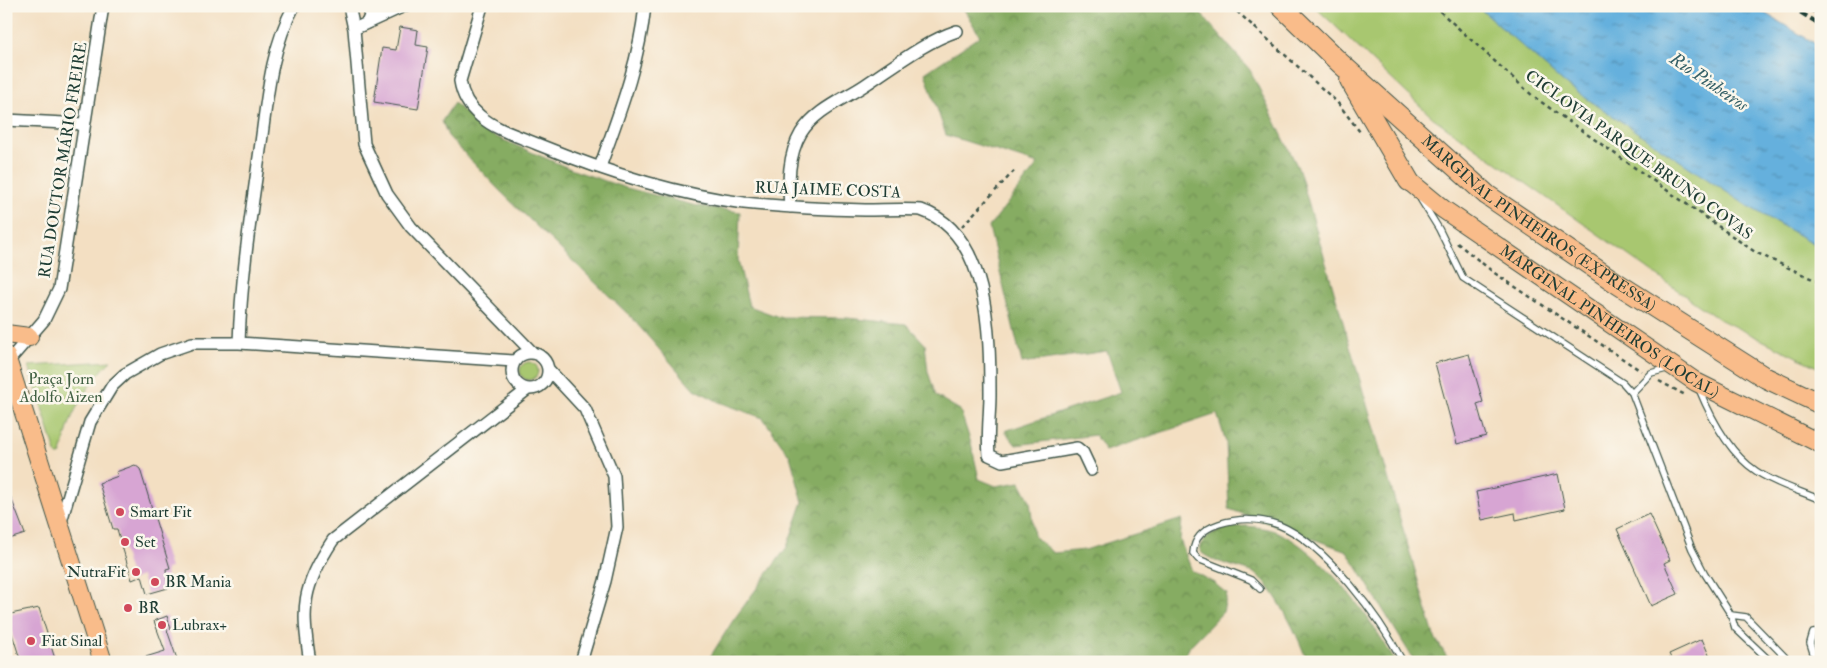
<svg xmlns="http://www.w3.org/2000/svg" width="1827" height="668" font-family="'IM FELL Double Pica',serif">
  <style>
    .forest { fill: url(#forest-crowns); stroke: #52744b }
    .green { fill: #a8c76f; stroke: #648252 }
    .water { fill: url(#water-ripples); stroke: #427688 }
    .building { fill: #d7a5d3 }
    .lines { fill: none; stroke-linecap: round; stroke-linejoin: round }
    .service-casing { stroke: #3f5549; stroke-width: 8 }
    .minor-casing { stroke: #3f5549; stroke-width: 14 }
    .primary-casing { stroke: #3f5549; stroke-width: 20 }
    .motorway-casing { stroke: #3f5549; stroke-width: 22 }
    .path { stroke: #3f5549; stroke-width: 2.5; stroke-dasharray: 4 4; stroke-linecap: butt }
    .service { stroke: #fff; stroke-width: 5.5 }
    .minor { stroke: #fff; stroke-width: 11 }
    .primary { stroke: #f9bc8a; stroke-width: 18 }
    .motorway { stroke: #f9bc8a; stroke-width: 20 }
    .rail { stroke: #1f3d34; stroke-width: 4; stroke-dasharray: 8 4; stroke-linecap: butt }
    .poi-dot { fill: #d1495b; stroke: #fbf7ec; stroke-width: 2 }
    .labels { text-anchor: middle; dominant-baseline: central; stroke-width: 5; stroke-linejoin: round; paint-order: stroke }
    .street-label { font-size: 16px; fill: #1f3d34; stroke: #fbf7ec }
    .park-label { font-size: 16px; fill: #416043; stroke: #fbf7ec }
    .poi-label { font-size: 16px; fill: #1f3d34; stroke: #fbf7ec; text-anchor: start }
    .water-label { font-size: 18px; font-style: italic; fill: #346067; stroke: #fbf7ec }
  </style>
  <defs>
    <pattern id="forest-crowns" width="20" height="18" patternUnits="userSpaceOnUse" patternTransform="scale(1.25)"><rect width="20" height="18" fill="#86ac62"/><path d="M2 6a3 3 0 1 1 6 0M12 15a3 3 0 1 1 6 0" fill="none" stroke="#6d8d52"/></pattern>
    <pattern id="water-ripples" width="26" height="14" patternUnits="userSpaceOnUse" patternTransform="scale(1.25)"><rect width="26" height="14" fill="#65b0dd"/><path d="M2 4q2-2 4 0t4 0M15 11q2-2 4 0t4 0" fill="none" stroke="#5390b4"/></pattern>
  </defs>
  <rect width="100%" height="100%" fill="#fbf7ec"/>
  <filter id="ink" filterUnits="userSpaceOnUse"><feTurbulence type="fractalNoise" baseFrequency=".02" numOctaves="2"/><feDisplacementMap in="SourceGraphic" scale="10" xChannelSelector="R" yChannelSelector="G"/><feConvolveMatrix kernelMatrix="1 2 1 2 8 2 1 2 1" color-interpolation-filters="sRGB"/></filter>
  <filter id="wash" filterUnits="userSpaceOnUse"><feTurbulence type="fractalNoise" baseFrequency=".0096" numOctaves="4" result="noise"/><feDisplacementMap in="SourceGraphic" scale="20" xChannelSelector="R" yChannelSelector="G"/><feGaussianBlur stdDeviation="1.12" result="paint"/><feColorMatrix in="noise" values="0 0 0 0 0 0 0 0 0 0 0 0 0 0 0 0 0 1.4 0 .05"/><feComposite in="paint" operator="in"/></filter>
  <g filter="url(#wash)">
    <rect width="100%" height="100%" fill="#f3dfc2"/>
    <path class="forest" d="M962 6H1194L1250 70 1299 170 1434 636 1450 662H1415L1347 551 1229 509 1226 442 1217 414 1105 451 1095 435 1016 445 1005 431 1121 392 1107 351 1022 363 989 227 1038 164 946 135 925 73 980 36Z
      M454 103 487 133 573 170 623 187 693 205 740 212 738 260 749 306 779 317 847 318 906 324 925 344 928 372 936 396 960 410 971 443 979 479 996 486 1020 482 1030 501 1034 536 1053 553 1085 550 1182 519 1180 540 1192 571 1214 583 1227 594 1223 612 1190 646 1182 662H707L732 622 787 547 803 502 790 456 763 418 719 402 693 388 631 317 499 190 448 136 442 121Z
      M1246 526C1256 527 1267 528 1277 532 1320 549 1374 621 1395 662H1307C1301 641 1273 583 1254 573 1240 567 1210 562 1200 551 1202 530 1230 527 1246 526Z"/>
    <path class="green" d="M1314 6H1477L1565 84 1746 205 1821 248V369L1717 318 1432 117Z
      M111 361C91 380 73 408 66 435 64 441 63 447 61 454L57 456 29 366Z
      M520 371a9 9 0 1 1 18 0a9 9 0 1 1-18 0Z"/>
    <path class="water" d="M1477 6H1753L1821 47V248L1746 205 1565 84Z"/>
    <g id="blocks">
      <path class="building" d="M400 27 418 30 416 45 428 47 418 109 374 102 382 48 396 50Z
        M1469 354 1483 402 1477 404 1486 436 1457 444 1435 363Z
        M135 465 140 469 170 568 166 569 168 588 147 594 142 576 132 580 117 529H113L99 483 118 476 116 472Z
        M1558 474 1565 509 1516 520 1515 513 1482 520 1476 492Z
        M6 485 25 534 6 540Z
        M1649 514 1670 560 1664 563 1678 594 1651 606 1617 529Z
        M39 608 56 662H21L6 615Z
        M167 616 171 629 167 630 178 662H140L139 659 165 651 154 621Z
        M1702 639 1712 662H1673L1669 654Z"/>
    </g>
  </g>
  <g filter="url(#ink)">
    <use href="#blocks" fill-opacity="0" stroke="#3f5549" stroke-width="1"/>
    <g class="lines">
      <g class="service-casing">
        <path id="service" d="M1421 200 1439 229 1463 278 1623 383 1632 393 1692 549 1705 574 1731 615 1735 628 1771 662
          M1699 389C1711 418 1729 453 1756 471 1775 484 1800 491 1821 500
          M1632 393 1651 373 1670 368
          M1260 589 1251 580 1198 559 1193 553C1194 537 1204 529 1219 524 1238 518 1260 518 1279 525 1326 544 1380 618 1403 662
          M1731 615 1746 617 1785 657 1782 662
          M1816 662 1810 643 1813 633 1821 632"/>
      </g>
      <g class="minor-casing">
        <path id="minor" d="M349 6 354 29 364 144 387 194 411 227 533 353
          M482 6 460 81C462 94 469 107 480 116 496 130 518 136 537 144 603 171 673 194 744 203 784 207 824 209 865 210 883 210 902 209 921 210 989 233 990 334 990 394 990 414 987 434 989 455L1002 461 1077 448 1083 453 1091 470
          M367 23 374 6
          M354 29 404 6
          M6 120 84 124
          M600 167C619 114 639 63 645 6
          M790 207C788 182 788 155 801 133 815 110 844 99 865 85 894 66 924 42 957 31
          M239 343C241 278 251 214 260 150 267 101 270 50 294 6
          M512 371a18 18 0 1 1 36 0a18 18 0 1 1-36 0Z
          M6 364 44 320 59 289 103 6
          M548 369 585 409 614 476 617 527 605 581 581 662
          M60 525 90 422 112 386 125 374 160 354 192 343H239L514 361
          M310 662C301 607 302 587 333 540L528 389"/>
      </g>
      <g class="primary-casing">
        <g id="primary">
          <path id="s1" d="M1409 181 1443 209 1696 382 1821 444"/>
          <path d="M6 334 29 337"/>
          <path d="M6 356 103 662"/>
        </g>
      </g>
      <g class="motorway-casing">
        <g id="motorway">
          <path id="s2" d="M1281 6 1340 63 1487 195 1618 284 1766 378 1821 404"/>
          <path d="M1350 80 1409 181"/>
        </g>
      </g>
      <path class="path" d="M1231 6 1337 102 1360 132
        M1434 6 1534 97 1755 252 1821 283
        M1804 6 1821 17
        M962 226 1017 168
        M1457 243 1493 272 1641 371
        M1659 381 1687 396"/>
      <use href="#service" class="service"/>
      <use href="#minor" class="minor"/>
      <use href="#primary" class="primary"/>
      <use href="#motorway" class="motorway"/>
      <path class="rail" d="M1790 6 1821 25
        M1818 6 1821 8"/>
    </g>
  </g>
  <g class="poi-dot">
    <circle cx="120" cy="512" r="5"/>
    <circle cx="125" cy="542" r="5"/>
    <circle cx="136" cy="572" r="5"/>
    <circle cx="155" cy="582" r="5"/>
    <circle cx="128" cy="608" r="5"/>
    <circle cx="162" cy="625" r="5"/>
    <circle cx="31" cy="641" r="5"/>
  </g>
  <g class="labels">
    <g class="street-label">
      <text transform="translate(1639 155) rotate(36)">CICLOVIA PARQUE BRUNO COVAS</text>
      <text transform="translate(63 160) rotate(-81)">RUA DOUTOR MÁRIO FREIRE</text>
      <text transform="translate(828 190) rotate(2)">RUA JAIME COSTA</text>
      <text stroke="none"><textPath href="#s2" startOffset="338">MARGINAL PINHEIROS (EXPRESSA)</textPath></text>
      <text stroke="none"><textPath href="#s1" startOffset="245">MARGINAL PINHEIROS (LOCAL)</textPath></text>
    </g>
    <g class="park-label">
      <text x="61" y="379">Praça Jorn<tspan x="61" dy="18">Adolfo Aizen</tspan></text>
    </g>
    <g class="poi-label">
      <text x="130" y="512">Smart Fit</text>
      <text x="135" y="542">Set</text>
      <text x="126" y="572" text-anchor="end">NutraFit</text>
      <text x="165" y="582">BR Mania</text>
      <text x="138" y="608">BR</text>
      <text x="172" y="625">Lubrax+</text>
      <text x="41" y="641">Fiat Sinal</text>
    </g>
    <g class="water-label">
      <text transform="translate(1709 82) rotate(34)">Rio Pinheiros</text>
    </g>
  </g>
  <rect width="1827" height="668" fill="none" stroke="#fbf7ec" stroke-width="25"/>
</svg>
